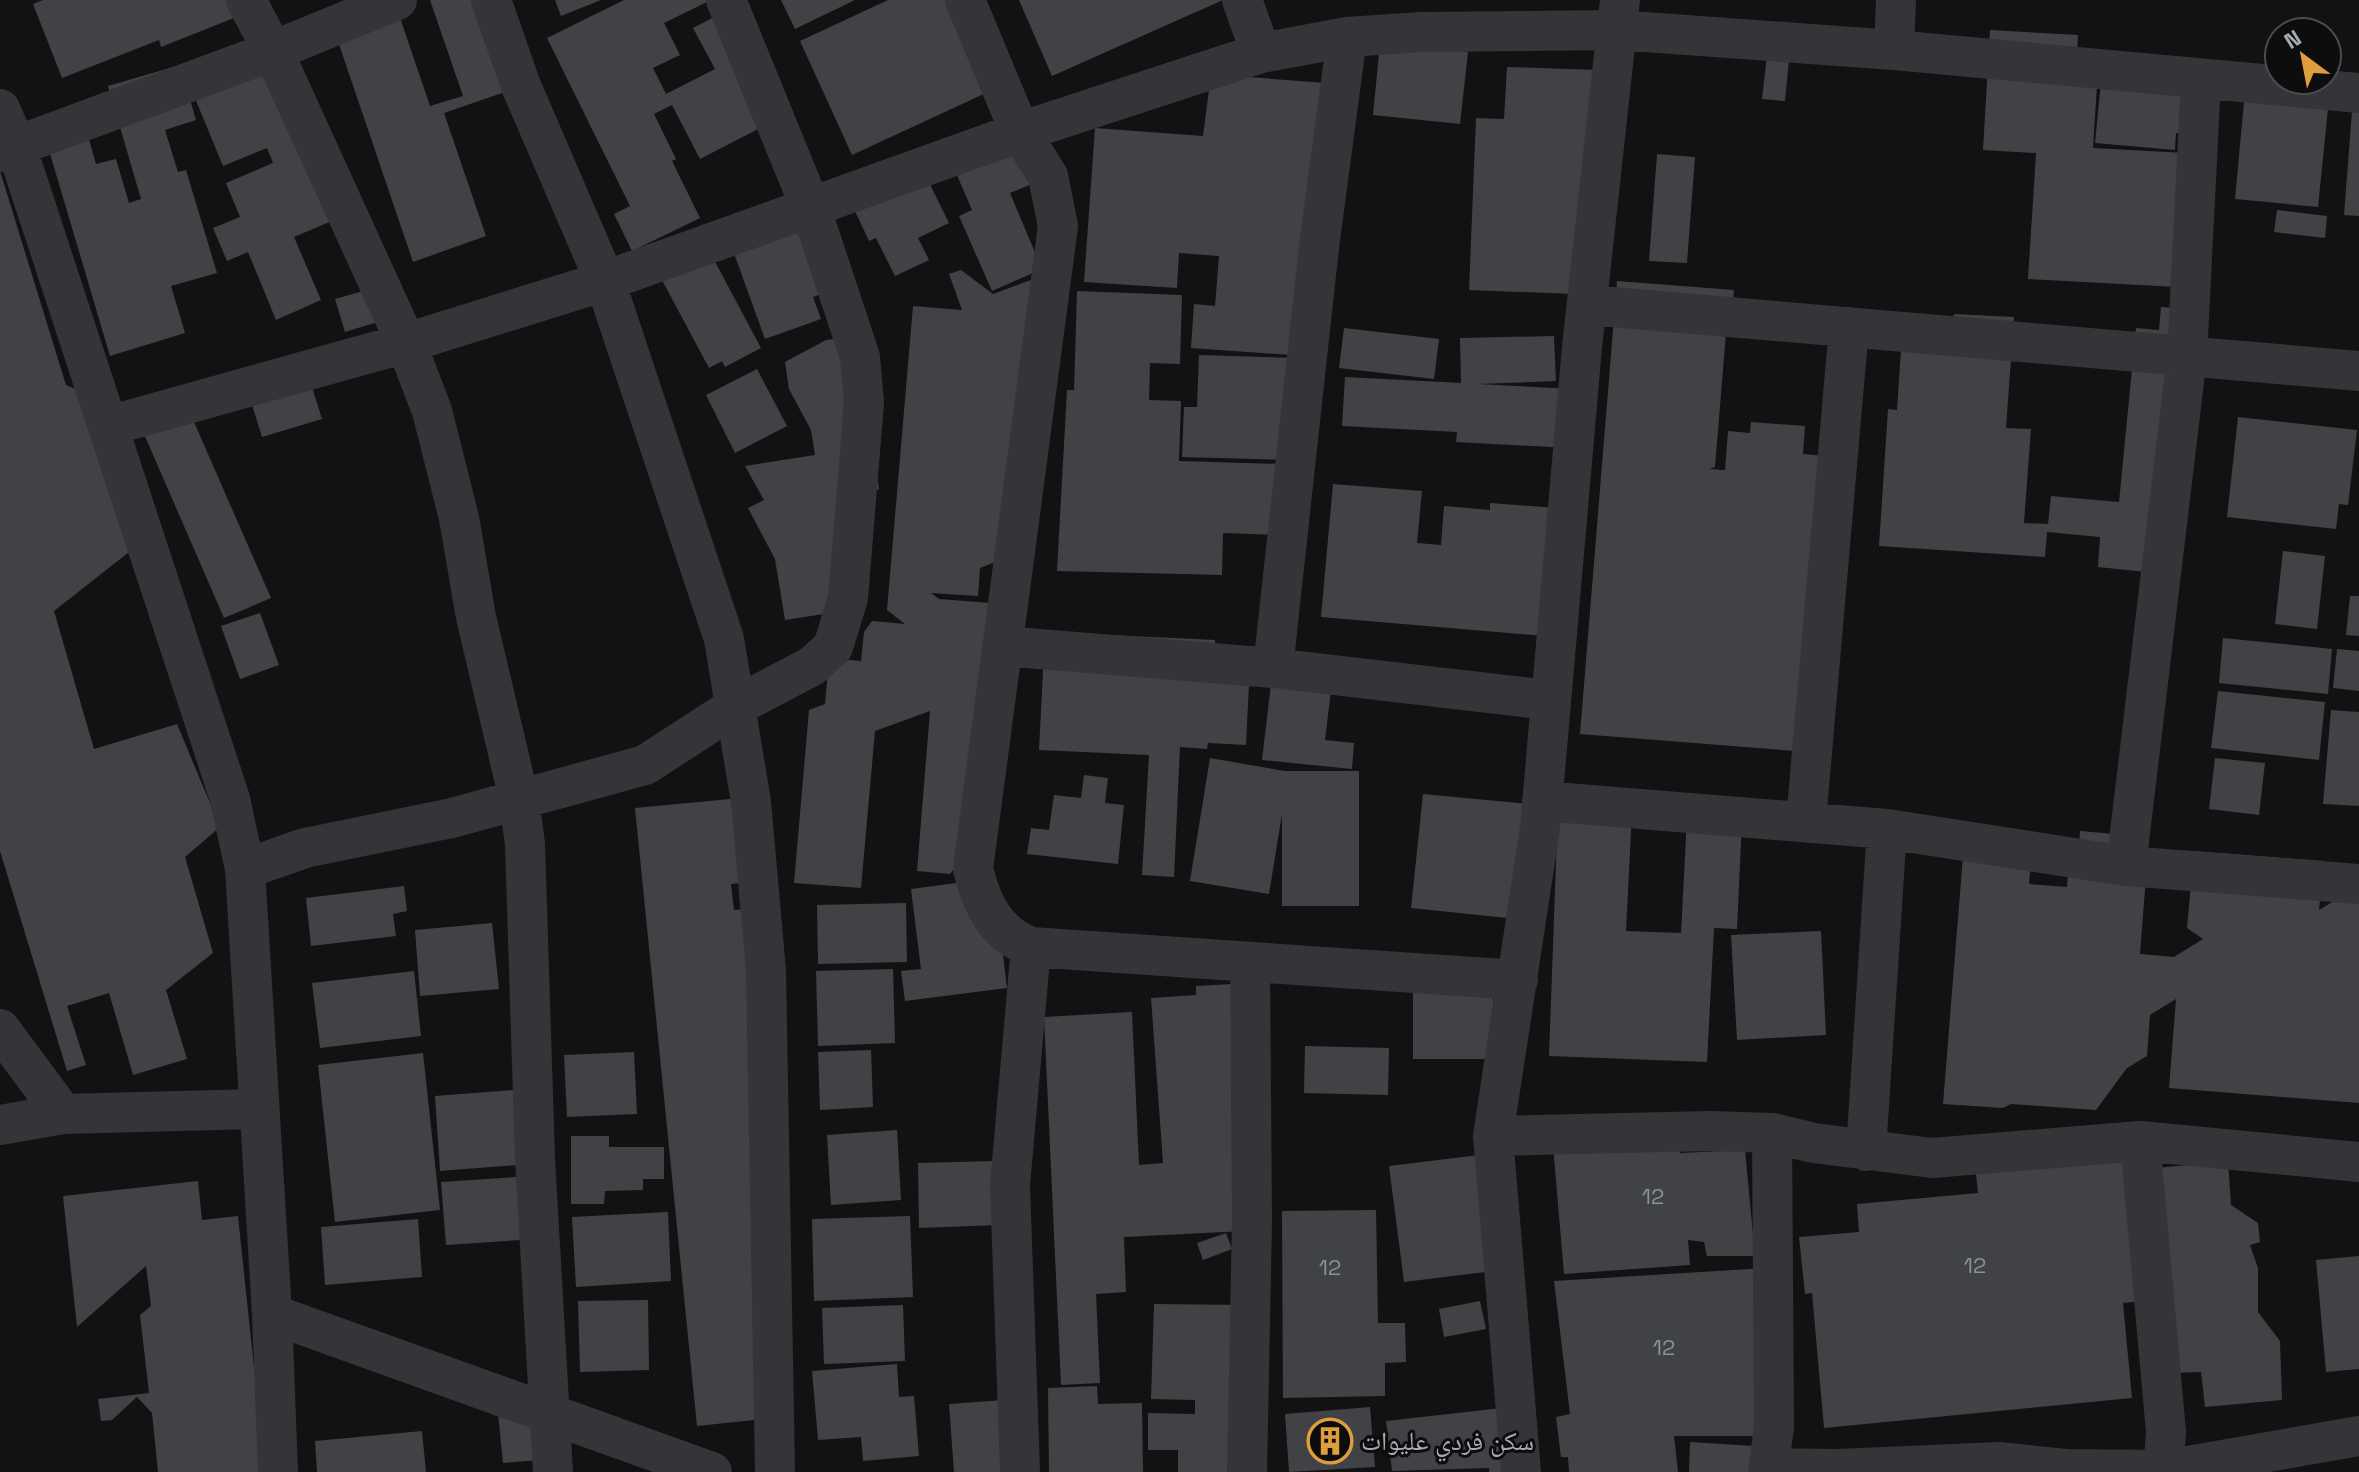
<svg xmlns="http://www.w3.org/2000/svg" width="2359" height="1472" font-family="'Space Grotesk','Noto Naskh Arabic',sans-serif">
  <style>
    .building { fill: #414246 }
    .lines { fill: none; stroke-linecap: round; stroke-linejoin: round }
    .street { stroke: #333538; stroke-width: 40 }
    .labels { text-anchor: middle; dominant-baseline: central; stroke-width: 6; stroke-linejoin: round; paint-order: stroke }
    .number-label { font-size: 22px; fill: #8c9098 }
    .poi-label { font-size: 26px; fill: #a5aab3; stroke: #0d0d0e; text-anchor: start }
  </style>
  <rect width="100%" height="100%" fill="#121213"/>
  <path class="building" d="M43 0H261L264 6 161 47 159 40 62 78 33 4Z
    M394 0 430 106 463 96 430 0H499L528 84 444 113 486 236 413 262 327 9Z
    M555 0H601L561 16Z
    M624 0H711L664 23 680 55 653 68 666 94 715 69 693 28 733 7 789 113 700 159 672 105 654 114 676 159 672 161 700 218 632 251 614 214 630 206 547 38Z
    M781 0H855L795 29Z
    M888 0H980L1016 79 852 155 800 41Z
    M1019 0H1223L1052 76Z
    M1990 30 2078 35 2076 68 2098 69 2093 148 2204 154 2196 288 2028 279 2036 153 1983 150Z
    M287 32 360 209 294 237 321 300 276 320 248 252 227 261 213 228 240 217 226 183 273 163 267 148 223 166 185 74Z
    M1769 38 1791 40 1785 101 1762 99Z
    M1380 43 1468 52 1460 124 1373 115Z
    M2104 52 2205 61 2198 135 2176 133 2175 150 2095 143Z
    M180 65 196 120 165 130 178 172 186 170 217 273 171 286 185 333 110 356 43 130 83 118 96 164 116 159 129 203 141 199 108 86Z
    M1507 67 1599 70 1575 294 1469 290 1476 118 1504 119Z
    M1211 74 1325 83 1305 356 1191 348 1194 304 1215 306 1219 256 1179 253 1177 288 1084 282 1095 128 1203 136Z
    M2245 91 2329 99 2318 207 2235 199Z
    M2352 111H2359V216L2344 215Z
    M1013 113 1042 180 1010 193 1042 269 992 291 959 216 972 210 943 143Z
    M1657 154 1695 157 1687 263 1649 261Z
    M918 160 949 223 918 238 929 260 895 276 876 238 869 241 847 194Z
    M0 171 66 385 93 396 138 545 54 611 94 749 177 724 220 827 185 857 213 953 166 990 187 1059 133 1075 109 993 67 1006 86 1065 67 1071 0 851Z
    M2277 210 2327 216 2325 238 2274 232Z
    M791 211 821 294 813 297 821 319 765 339 727 234Z
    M704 241 761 348 725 367 722 361 709 368 655 267Z
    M961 270 993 294 1039 277 1015 554 980 568 978 596 931 593 939 599 1004 604 967 852 950 874 917 871 930 711 875 731 861 888 794 883 809 710 825 704 829 658 861 661 864 632 872 621 905 624 887 610 913 306 962 310 949 274Z
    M1617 281 1734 290 1731 334 1726 333 1715 467 1709 469 1725 470 1728 431 1750 433 1751 422 1805 426 1803 454 1825 456 1795 751 1580 734Z
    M374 288 384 320 345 332 335 299Z
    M1077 291 1182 295 1180 364 1150 363 1149 400 1181 401 1179 461 1284 464 1282 535 1223 533 1222 575 1057 571 1067 390H1074Z
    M2161 307 2201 310 2175 575 2098 567 2100 537 2047 532 2045 557 1879 546 1888 409 1897 410 1903 319 1953 322 1954 314 2014 317 2006 428 2031 429 2024 523 2048 524 2051 496 2119 502 2136 328 2159 330Z
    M1344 328 1439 339 1434 379 1339 368Z
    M854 336 879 489 843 509 857 596 824 614 785 620 775 559 748 508 764 500 745 466 815 455 811 430 789 389 785 362 826 340Z
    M1554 336 1556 381 1478 384 1573 389 1569 448 1456 442 1457 432 1342 426 1345 377 1461 383 1460 338Z
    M1199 355 1296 358 1293 460 1182 457 1184 407H1197Z
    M303 358 322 419 262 437 243 376Z
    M757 369 787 426 735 453 706 395Z
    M180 390 271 598 224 618 134 411Z
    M2238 417 2357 430 2348 505 2339 504 2336 529 2227 517Z
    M1333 484 1422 491 1417 543 1441 545 1444 506 1490 510V503L1557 508 1545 636 1321 617Z
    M2283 551 2325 556 2317 629 2275 624Z
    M2350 596H2359V636L2346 635Z
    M260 613 279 665 240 679 221 626Z
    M1045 632 1215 640 1214 662 1250 663 1246 745 1208 743 1207 749 1180 747 1174 877 1142 875 1149 755 1039 750Z
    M2223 638 2332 649 2328 694 2219 683Z
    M2337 649 2359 651V691L2333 688Z
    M1274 659 1334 666 1325 740 1354 743 1352 769 1262 760Z
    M2218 691 2325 702 2319 760 2211 748Z
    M2331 710 2359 712V806L2323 804Z
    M1210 758 1285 771H1359V906H1282V814L1269 894 1190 881Z
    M2215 758 2265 763 2259 815 2209 809Z
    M1084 775 1108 778 1105 803 1124 805 1118 864 1027 854 1031 828 1049 830 1054 795 1081 798Z
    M1423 794 1529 804 1517 919 1411 908Z
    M751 797 759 881 731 884 734 910 745 909 784 1417 697 1426 635 808Z
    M1558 808 1632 811 1626 931 1681 933 1687 818 1742 821 1737 929 1714 928 1707 1062 1549 1056Z
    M2080 831 2149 837 2140 954 2174 957 2203 939 2187 928 2194 851 2324 861 2319 910 2334 901 2359 868V1103L2169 1088 2176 999 2150 1015 2147 1056 2127 1068 2096 1110 2011 1104 2003 1108 1943 1104 1963 856 2033 839 2029 884 2067 887 2069 857 2078 864Z
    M994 878 1007 988 905 1001 901 971 921 969 911 889Z
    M404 886 407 911 393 914 396 936 311 946 306 898Z
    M906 903 907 962 818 964 817 905Z
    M492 923 499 989 420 996 415 930Z
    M1821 931 1826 1035 1737 1040 1731 935Z
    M893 969 895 1043 818 1046 816 971Z
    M414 971 421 1036 320 1048 312 983Z
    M1233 984 1245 1231 1124 1237 1126 1292 1096 1294 1100 1383 1061 1385 1044 1017 1132 1012 1139 1165 1163 1163 1151 998 1196 995V986Z
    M1413 985H1493V1059H1413Z
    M1305 1046 1389 1048 1388 1095 1304 1093Z
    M871 1050 873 1107 820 1110 818 1052Z
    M634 1052 637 1114 567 1117 564 1055Z
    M423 1053 440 1210 335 1222 318 1065Z
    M526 1089 531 1164 440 1171 435 1096Z
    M897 1130 901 1200 831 1205 827 1135Z
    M571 1136H609V1147H664V1179H643V1190L605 1191 604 1204H571Z
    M1675 1142 1680 1153 1745 1150 1755 1256H1707L1704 1242 1688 1240 1690 1265 1564 1274 1553 1146Z
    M2124 1150 2152 1300 2123 1303 2132 1398 1824 1428 1812 1293 1805 1294 1799 1237 1859 1232 1857 1204 1978 1193 1975 1165Z
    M1496 1153 1510 1269 1404 1282 1389 1166Z
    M995 1161 998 1225 919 1228 918 1163Z
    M2228 1161 2231 1205 2258 1223 2260 1242 2250 1245 2258 1268V1312L2280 1341 2282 1400 2205 1407 2201 1372 2170 1373 2157 1168Z
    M531 1176 535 1239 446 1245 441 1182Z
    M198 1181 202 1220 238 1216 265 1472H158L152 1413 137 1397 112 1420 101 1421 98 1399 149 1393 140 1315 151 1306 146 1266 77 1327 63 1196Z
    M1376 1210 1378 1323H1405L1406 1362 1385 1363V1396L1283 1398 1282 1211Z
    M668 1212 671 1281 576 1287 572 1217Z
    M910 1216 913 1297 814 1301 812 1219Z
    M418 1219 422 1277 325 1285 321 1227Z
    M1226 1233 1232 1249 1203 1260 1197 1243Z
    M2359 1256V1369L2326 1372 2316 1260Z
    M1766 1268V1436H1674L1678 1472H1569L1568 1457H1561L1556 1417 1570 1414 1554 1281Z
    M648 1300 649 1370 580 1372 578 1301Z
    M1480 1301 1486 1329 1444 1337 1439 1309Z
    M1154 1304 1248 1305 1245 1472H1178V1450H1148V1413L1195 1414V1400L1151 1399Z
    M903 1305 905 1361 824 1364 822 1308Z
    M897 1364 899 1397 914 1396 919 1456 863 1461 861 1437 818 1440 812 1371Z
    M1097 1386 1098 1404 1142 1403 1143 1472H1049L1048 1388Z
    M1019 1399 1024 1472H954L949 1404Z
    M535 1400 540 1460 503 1463 497 1403Z
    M1370 1407 1375 1467 1289 1472 1285 1414Z
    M1502 1408 1510 1472H1489V1468L1392 1471 1386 1421Z
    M422 1431 426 1472H317L315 1441Z
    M1690 1442 1754 1446 1753 1472H1689Z"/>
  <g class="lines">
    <path class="street" d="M246 0 273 51 406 343 605 281 1020 132 1261 53 1347 37 1422 32 1617 30 1894 50 2359 93
      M491 0 521 86 605 281 724 639 751 802 766 971 775 1472
      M965 0 1020 132 1048 176 1058 226 973 869C982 905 995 933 1031 947L1518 980
      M1242 0 1261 53
      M1894 50 1896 0
      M0 109 16 146 230 799 245 869 272 1314 278 1472
      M0 152 273 51 397 0
      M1588 305 2359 371
      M108 426 406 343 432 411 459 518 476 617 519 799 525 844 535 1159 553 1472
      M1002 646 1273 668 1549 700
      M1273 668 1319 247 1347 37
      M1542 801 1887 829 2126 866 2359 884
      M1806 821 1849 327
      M2126 866 2187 356 2201 81
      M245 869 305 848 452 818 645 765 736 706 812 666 833 647 848 598 864 402 860 357 810 206 726 0
      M0 1029 63 1114
      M0 1125 63 1114 259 1109
      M1493 1136 1711 1131 1772 1133 1814 1143 1932 1158 2140 1141 2359 1162
      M2140 1141 2166 1432 2163 1472
      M1866 1151 1887 829
      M272 1314 712 1472
      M1769 1468 1839 1469 1999 1462 2065 1469 2165 1470 2359 1436
      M1020 1472 1010 1185 1031 947
      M1247 1472 1252 1221 1250 962
      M1521 1472 1493 1136 1540 828 1582 347 1620 0
      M1768 1472 1774 1427 1772 1133"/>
  </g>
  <defs>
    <g id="building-ring" transform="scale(2.3)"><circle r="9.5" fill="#0d0d0e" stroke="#df9e3e" stroke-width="1.5"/><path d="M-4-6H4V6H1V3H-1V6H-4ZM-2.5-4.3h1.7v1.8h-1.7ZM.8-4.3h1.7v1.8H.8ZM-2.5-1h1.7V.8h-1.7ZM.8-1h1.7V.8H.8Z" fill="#df9e3e"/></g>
  </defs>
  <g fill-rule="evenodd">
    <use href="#building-ring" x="1330" y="1441"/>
  </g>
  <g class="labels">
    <g class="number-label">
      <text x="1653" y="1196">12</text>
      <text x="1975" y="1265">12</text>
      <text x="1330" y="1267">12</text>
      <text x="1664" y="1347">12</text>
    </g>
    <g class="poi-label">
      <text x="1361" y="1441">سكن فردي عليوات</text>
    </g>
  </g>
  <g transform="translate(2303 56) rotate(328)"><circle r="38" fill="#0d0d0e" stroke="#4a4c50" stroke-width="2"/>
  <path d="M0-6L14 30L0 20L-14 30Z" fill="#df9e3e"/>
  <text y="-12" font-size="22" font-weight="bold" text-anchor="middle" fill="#a5aab3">N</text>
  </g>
</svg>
